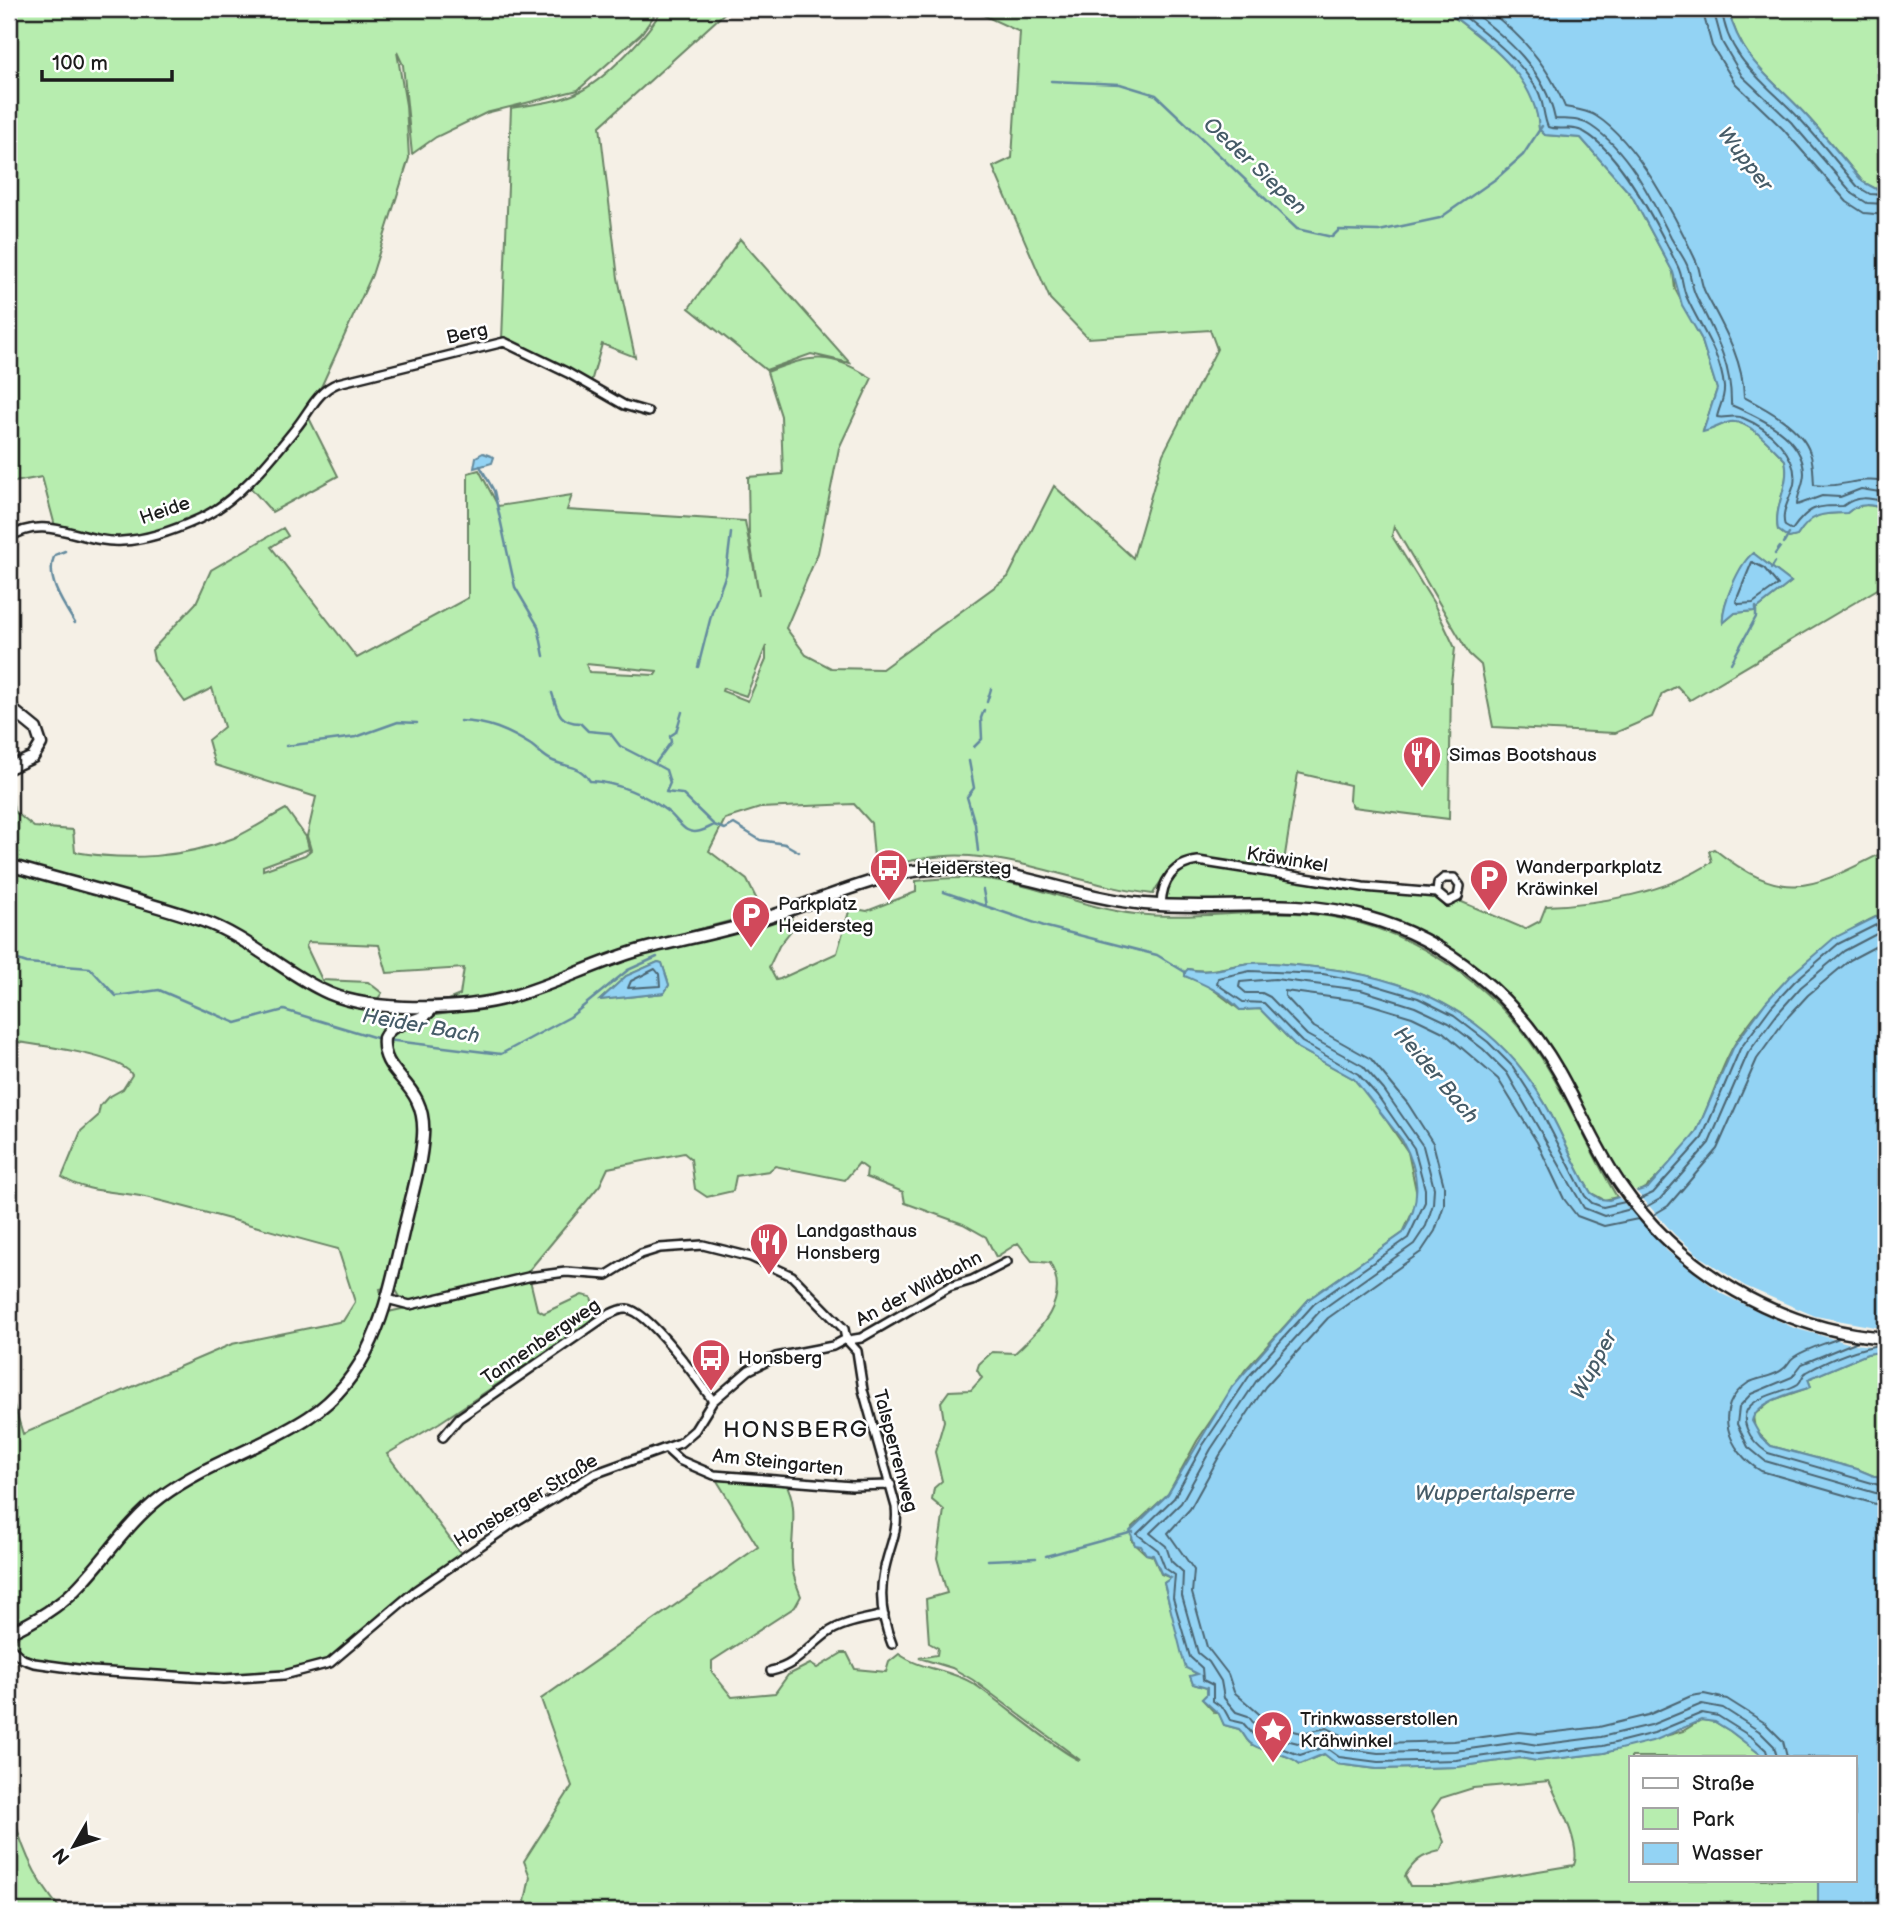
<svg xmlns="http://www.w3.org/2000/svg" width="1895" height="1920" font-family="'Balsamiq Sans',sans-serif">
  <style>
    .green { fill: #b7edaf; stroke: #6a8466; stroke-width: 2; fill-rule: evenodd }
    .water { fill: #93d3f4; stroke: #638a9e; stroke-width: 2 }
    .pier { fill: #f5f0e6 }
    .lines { fill: none; stroke-linecap: round; stroke-linejoin: round }
    .shore { stroke: #4c6572; stroke-width: 2 }
    .stream { stroke: #638a9e; stroke-width: 2.5 }
    .street-casing { stroke: #1c1c1c; stroke-width: 12 }
    .secondary-casing { stroke: #1c1c1c; stroke-width: 15 }
    .street { stroke: #fff; stroke-width: 7 }
    .secondary { stroke: #fff; stroke-width: 10 }
    .labels { text-anchor: middle; dominant-baseline: central; stroke-width: 5; stroke-linejoin: round; paint-order: stroke }
    .street-label { font-size: 19px; fill: #1c1c1c; stroke: #fff }
    .poi-label { font-size: 19px; fill: #1c1c1c; stroke: #fff; text-anchor: start }
    .water-label { font-size: 21px; font-style: italic; fill: #465c68; stroke: #fff }
    .quarter-label { font-size: 23px; letter-spacing: 2px; fill: #1c1c1c; stroke: #fff }
  </style>
  <rect width="100%" height="100%" fill="#f5f0e6"/>
  <filter id="ink" filterUnits="userSpaceOnUse"><feTurbulence type="fractalNoise" baseFrequency=".0143" numOctaves="2"/><feDisplacementMap in="SourceGraphic" scale="14" xChannelSelector="R" yChannelSelector="G"/><feConvolveMatrix kernelMatrix="1 2 1 2 8 2 1 2 1" color-interpolation-filters="sRGB"/></filter>
  <g filter="url(#ink)">
    <path class="green" d="M9 9H659L641 34 578 90 486 113 436 137 412 154 403 65 397 52 406 105 409 158 372 275 322 385 304 414 281 444 244 481 198 518 132 538 96 537 55 526 42 477 9 483Z
      M662 9H729L600 126 618 278 635 357 602 344 591 382 502 340 511 108C534 104 560 102 581 91 606 78 649 34 662 9Z
      M970 9H1444C1483 41 1537 73 1539 129L1545 135 1581 138 1632 196 1673 272 1675 289 1701 338 1717 389 1703 431C1713 430 1721 424 1730 422 1749 419 1773 448 1785 460 1791 485 1773 505 1778 530L1789 538 1797 536C1811 513 1822 513 1847 513 1858 502 1872 504 1886 510V584L1690 700 1677 686 1662 694 1652 717 1615 733 1493 727 1481 665 1469 654 1394 526 1392 536 1433 602 1455 648 1451 683 1449 819 1353 807 1349 800 1350 785 1298 773 1282 874C1233 865 1181 839 1153 894 1091 887 1033 861 970 856 939 853 905 862 875 869L871 823 854 804 760 808 725 819 709 851 747 880 763 912 645 944 507 994 438 1004 460 995 464 968 387 973 379 945 308 942 306 946 322 980 368 982 382 993 374 1004 433 1007C423 1025 396 1018 384 1037L386 1059 405 1081 388 1059 386 1036 397 1027 431 1016 510 1002 647 951 721 937 791 915 793 928 779 946 769 967 776 980 780 979 837 953 850 908 867 911 916 892V881C939 878 962 877 985 879 1036 884 1084 908 1135 914 1193 920 1252 909 1310 914 1403 922 1490 980 1541 1057 1570 1102 1590 1152 1617 1197L1604 1200 1591 1193C1573 1164 1562 1132 1544 1102 1490 1011 1407 975 1304 966 1287 964 1269 962 1251 963 1229 965 1211 974 1188 969L1185 976 1206 984 1240 1010 1260 1009 1298 1048 1354 1079 1372 1099 1408 1152 1418 1200 1403 1233 1309 1299 1245 1370 1197 1441 1168 1494 1132 1527V1541L1146 1554 1153 1556 1161 1574 1171 1578 1164 1583 1186 1667 1198 1675 1190 1676 1193 1684 1207 1688V1694L1202 1699 1215 1713H1219L1224 1725 1239 1729C1246 1735 1245 1741 1253 1745 1269 1754 1286 1752 1300 1764L1325 1754 1337 1764 1377 1769 1457 1767 1520 1758 1537 1761 1604 1753 1683 1731 1701 1720 1715 1722 1730 1731 1764 1757H1631V1880H1818V1904L1814 1911H523L530 1877 524 1861 572 1786 541 1699 758 1547 714 1476 785 1482C800 1506 790 1537 792 1564 792 1575 797 1586 801 1596L795 1607 712 1661V1672L732 1697 775 1693 788 1675 810 1664 817 1668 842 1653H847L855 1669 886 1672 889 1662 899 1654C921 1670 951 1669 974 1684 994 1697 1067 1758 1080 1760L973 1680 952 1668 919 1658 937 1655 938 1648 929 1643 926 1599 947 1593 937 1558 944 1510 932 1500 934 1488 942 1481 935 1452 944 1421 941 1402 949 1391 971 1390 982 1378 977 1370 979 1364 992 1352 1015 1353C1040 1330 1071 1300 1050 1263L1032 1261 1018 1243 996 1257 986 1237 963 1224 905 1203 903 1192 866 1177 867 1169 859 1163 845 1180 775 1166 769 1171 736 1176 733 1191 707 1197 695 1189 691 1159 684 1153 608 1168 600 1185 526 1274 412 1304 403 1302 393 1285C402 1245 435 1147 423 1111 424 1173 401 1229 384 1288L380 1289C384 1304 377 1317 373 1330 340 1431 230 1440 159 1496 107 1538 71 1603 9 1631V1389L23 1434 232 1344 343 1321 355 1302 338 1249C273 1232 209 1212 145 1197 116 1191 86 1193 62 1177L81 1131 98 1116 100 1106 107 1098 123 1089 132 1075C122 1055 32 1044 9 1041V867L154 906 9 864V776L14 811 34 827 73 830 75 852C127 861 184 858 234 838 252 830 269 818 286 809L306 837 309 849 263 866V870L305 855 311 850 307 836 316 797 215 765 208 740 224 727 212 688 185 702 154 660 152 650 196 603 211 570 283 528 288 536 271 547 357 658 468 598V473L479 470 498 506 572 495 567 510 745 521 759 595 749 535 748 477 783 474 781 416 767 372C813 354 829 352 872 378L839 448 818 553 786 628 806 655 831 668 882 669 1008 577 1054 486 1133 558 1163 454 1217 349 1210 330 1088 338 1050 299 993 167 1012 158 1020 32ZM1753 553 1791 582 1754 611 1735 613 1723 623C1721 606 1740 564 1753 553ZM766 646V660L748 701 722 691 723 688 746 696ZM586 664 657 671V672L655 675 589 672ZM658 962 662 963 669 985 664 993 600 1000 626 976ZM1549 1781C1557 1799 1582 1846 1574 1865L1448 1886H1410L1405 1876C1414 1861 1422 1855 1440 1851L1444 1842 1432 1811 1441 1798 1473 1788Z
      M1728 9H1886V188L1876 189 1863 182C1843 158 1824 134 1803 112 1767 74 1743 63 1728 9Z
      M740 239 850 363 811 354 766 370 689 308Z
      M308 416 338 476 272 512 249 486Z
      M1714 849C1786 906 1812 888 1886 851V912C1830 937 1784 976 1747 1026 1722 1057 1714 1097 1696 1132 1689 1147 1676 1157 1665 1169 1652 1182 1647 1191 1627 1194L1562 1077 1518 1013 1436 946 1342 911 1161 905 1163 884 1188 863 1437 893 1439 897 1455 899 1525 929 1540 921 1546 906C1600 904 1666 893 1712 862L1709 851Z
      M530 1280 537 1309 544 1313 582 1295 591 1297 596 1315 582 1328 439 1423 387 1454 462 1555C436 1574 408 1591 384 1611 365 1628 351 1649 328 1661 288 1682 43 1681 15 1647L17 1634 55 1609 162 1498 255 1448 335 1396 384 1313Z
      M1886 1351V1481L1857 1469 1771 1446 1755 1430 1753 1416 1770 1401 1811 1387 1808 1379 1867 1354Z
      M9 1649 14 1654 9 1770Z
      M9 1798C19 1842 32 1876 62 1911L9 1909Z"/>
    <path class="water" d="M1444 9H1728C1741 60 1769 76 1803 112 1824 134 1843 159 1863 182L1876 189 1886 188V510C1872 504 1859 502 1847 513 1823 513 1811 513 1797 536L1789 538 1778 530C1773 505 1791 485 1785 460 1773 448 1749 419 1730 422 1721 424 1712 430 1703 432L1717 389 1701 338 1682 305 1673 272 1632 196 1581 138 1545 135 1539 129C1535 73 1484 41 1444 9Z
      M483 453 494 457 492 463 474 468 476 457Z
      M1753 553 1791 582 1754 611 1735 613 1723 623C1721 606 1739 564 1753 553Z
      M1886 912V1351L1867 1354 1808 1379 1811 1387C1793 1393 1756 1401 1752 1421L1761 1437 1771 1446 1857 1469 1886 1481V1911H1814L1818 1904V1880H1855V1757H1764L1730 1731 1715 1722 1701 1720 1656 1740 1604 1753 1537 1761 1520 1758 1457 1767 1377 1769 1337 1764 1324 1754 1300 1764C1286 1752 1269 1754 1253 1745 1245 1741 1246 1735 1239 1729L1224 1725 1219 1714 1202 1699 1207 1694V1688L1193 1684 1190 1676 1198 1674 1186 1668 1183 1659 1164 1583 1171 1578 1161 1573 1153 1555 1146 1554 1141 1546 1135 1545 1130 1531 1168 1494 1232 1387 1309 1299 1403 1233C1422 1202 1420 1172 1402 1140L1354 1079 1298 1048 1260 1009 1240 1010C1225 993 1205 985 1185 976V972L1188 969C1211 975 1229 965 1251 963 1269 962 1287 964 1305 966 1407 975 1491 1011 1544 1102 1562 1132 1573 1164 1591 1193L1600 1199 1609 1200 1648 1188 1696 1133 1734 1046 1766 1002 1790 976 1834 938Z
      M658 962 662 963 669 985 664 993 600 1000 626 976Z"/>
    <path class="pier" d="M1634 1189 1675 1235 1702 1258 1745 1286 1815 1316 1886 1329V1348L1848 1343 1794 1328 1722 1294 1667 1251 1616 1194Z"/>
    <g class="lines">
      <path class="shore" d="M1455 9C1485 33 1518 56 1538 91 1544 103 1543 116 1548 127 1560 131 1572 125 1584 132 1621 152 1660 230 1678 267 1683 277 1682 288 1687 298 1700 327 1721 354 1724 387 1725 398 1719 407 1717 417 1725 419 1733 414 1743 418 1768 428 1799 455 1794 484 1791 498 1780 511 1785 526L1792 530C1809 506 1816 506 1843 506 1857 495 1870 498 1886 502
        M1469 9C1507 38 1545 70 1555 119 1568 120 1579 118 1591 126 1629 151 1651 198 1671 238 1676 247 1683 256 1687 265 1691 275 1691 286 1696 296 1714 333 1732 363 1731 405 1759 417 1803 436 1804 473 1804 485 1797 494 1797 505L1822 496 1840 497 1861 489 1886 493
        M1486 9C1521 34 1549 67 1565 107 1575 109 1586 110 1596 116 1637 142 1676 217 1696 261 1701 271 1700 282 1705 292 1722 325 1743 358 1744 397 1765 408 1802 427 1810 453 1814 464 1813 474 1814 485 1840 489 1858 476 1886 482
        M1702 9 1712 46 1735 83 1783 129 1847 202 1864 213 1886 215
        M1713 9 1722 42 1742 76 1791 122 1853 194 1867 203 1886 204
        M1722 9C1726 58 1767 84 1798 117 1819 139 1838 164 1858 187L1870 194 1886 195
        M1752 562 1764 568 1778 585 1753 603 1739 604 1736 601Z
        M655 969 659 974 660 986 628 988 631 981Z
        M1640 1199 1653 1193 1702 1138 1740 1049 1771 1007 1795 981 1838 944 1886 920
        M1625 1202 1603 1207 1592 1203 1585 1196 1539 1107 1513 1067 1488 1042 1454 1016 1418 998 1364 982 1323 974 1250 971 1218 978 1217 984 1243 1002 1264 1003 1302 1042 1358 1074 1377 1095 1414 1148 1425 1189V1202L1408 1238 1314 1304 1250 1375 1203 1445 1174 1498 1137 1534 1158 1550 1165 1568 1175 1575 1173 1598 1190 1657 1202 1668 1203 1680 1213 1685V1701L1224 1709 1230 1720 1243 1723 1258 1740 1300 1755 1325 1747 1339 1757 1378 1762 1456 1760 1520 1751 1538 1754 1603 1746 1654 1733 1702 1713 1718 1716 1753 1738 1766 1750 1768 1757
        M1646 1207 1660 1199 1709 1143 1748 1053 1778 1013 1801 987 1844 951 1886 929
        M1631 1209 1604 1216 1584 1208 1507 1073 1483 1049 1449 1023 1415 1007 1361 990 1275 979 1240 982 1239 987 1246 993H1262L1270 997 1307 1035 1363 1066 1384 1090 1423 1146 1434 1188 1433 1204 1426 1226 1414 1244 1320 1311 1257 1380 1211 1449 1181 1503 1150 1533 1166 1546 1171 1561 1183 1572 1182 1596 1198 1653 1209 1662 1221 1681 1224 1698 1236 1712 1248 1716 1260 1731 1270 1736 1302 1744 1326 1739 1341 1748 1378 1753 1455 1751 1519 1742 1538 1745 1601 1737 1651 1725 1702 1704 1723 1708 1759 1731 1774 1746 1777 1757
        M1653 1215 1668 1206 1717 1149 1757 1059 1785 1020 1808 995 1850 960 1886 941
        M1638 1219 1604 1226 1577 1216 1564 1199 1537 1142 1498 1079 1443 1032 1412 1017 1359 1001 1285 991V996L1314 1027 1371 1059 1408 1104 1433 1143 1444 1186V1205L1435 1231 1421 1252 1328 1318 1265 1387 1220 1455 1190 1509 1168 1533 1194 1570 1192 1593 1207 1647 1228 1674 1234 1692 1273 1726 1302 1733 1327 1728 1345 1737 1379 1743 1454 1741 1519 1732 1539 1734 1599 1727 1648 1715 1691 1696 1704 1694 1727 1699 1765 1723 1783 1741 1787 1757
        M1839 1338C1825 1344 1807 1348 1794 1357 1789 1360 1788 1366 1783 1369 1775 1377 1758 1377 1748 1383 1711 1407 1728 1452 1761 1471L1886 1507
        M1858 1341 1802 1364 1792 1377 1751 1394 1739 1407 1737 1424 1748 1447 1765 1461 1886 1496
        M1884 1344C1859 1348 1830 1359 1807 1372 1801 1375 1803 1380 1798 1384 1782 1395 1734 1396 1747 1429 1751 1439 1759 1447 1768 1453L1886 1487"/>
      <path class="stream" d="M1051 81 1120 84 1156 95 1297 229 1332 237 1339 230 1379 231 1440 218 1497 178 1523 155 1542 126
        M480 466 494 491 515 587 538 626 544 656
        M1784 543 1789 534
        M65 551 55 555C44 576 63 604 75 623
        M1775 554 1780 547
        M1771 569 1775 562
        M1731 663 1756 617V607
        M698 667 712 612 726 574 731 533
        M552 693C558 711 558 722 580 723L588 731 610 733 620 746 655 764
        M987 702 991 689
        M682 712 676 732 670 736 671 742 655 764 666 770 670 783 666 792 682 794 713 824
        M460 721C488 722 507 730 531 745 538 750 545 758 553 761 569 768 579 765 590 781 616 782 646 795 667 811 674 816 680 826 687 830 696 835 706 829 714 825L725 829 734 824 760 840 785 844 799 852
        M286 746 356 737 398 722 417 723
        M974 747 982 739 981 718 984 710
        M969 761 974 788 967 797 975 824 978 851
        M983 890 986 906
        M944 892 1047 927 1157 955 1185 972
        M9 957 27 963 90 968 116 996 159 990 236 1023 284 1010 380 1039
        M387 1040 501 1054 570 1017 628 970 657 957
        M1046 1556 1133 1532
        M988 1560 1036 1558"/>
      <g class="street-casing">
        <path id="street" d="M9 538C45 512 83 544 122 541 146 540 177 529 199 519 237 502 271 459 296 428 310 411 317 391 338 383L504 342 568 373 624 405 648 412
          M1161 905C1162 882 1172 864 1198 861L1363 887 1437 893 1448 902 1458 897 1460 886 1454 878H1444L1438 883 1437 893
          M387 1299 410 1305 528 1277 566 1272 607 1275 641 1254 660 1248 703 1245 751 1257 792 1276 844 1329 846 1339
          M846 1339 857 1351 863 1390 896 1507C899 1532 888 1549 884 1572 879 1596 883 1622 892 1644
          M849 1340 861 1338 949 1287 972 1280 1007 1262
          M443 1437 459 1418 606 1316C612 1313 620 1308 627 1309 648 1310 700 1382 713 1401
          M668 1450 679 1460 714 1475 852 1486 891 1485
          M9 1647 23 1659 34 1663 92 1671 224 1679 284 1675 330 1663 415 1591 513 1523 594 1474 680 1443 695 1430 713 1401 749 1370 776 1357 833 1346 846 1339
          M771 1671C796 1666 807 1648 826 1634 842 1622 864 1620 884 1615"/>
      </g>
      <g class="secondary-casing">
        <path id="secondary" d="M9 707 36 729 41 744 33 757 9 768
          M9 865C73 884 139 899 203 921 246 936 281 970 322 990 347 1003 377 1006 404 1007 439 1008 476 1007 510 997 554 985 595 963 640 950 677 940 716 934 753 922 800 908 846 887 894 875 991 852 1052 895 1144 904 1218 911 1292 896 1366 917 1448 939 1517 998 1559 1072 1580 1109 1596 1149 1620 1184 1680 1272 1780 1330 1886 1338
          M9 1633C33 1622 56 1609 75 1590 105 1560 126 1524 161 1497 206 1463 262 1448 309 1417 376 1373 388 1296 405 1224 412 1194 421 1166 423 1136 427 1080 380 1078 384 1038 394 1017 422 1026 433 1007"/>
      </g>
      <use href="#street" class="street"/>
      <use href="#secondary" class="secondary"/>
    </g>
  </g>
  <defs>
    <g id="restaurant-pin" transform="scale(2.0125)"><path d="M0 17L-7.5 6A9.5 9.5 0 1 1 7.5 6Z" fill="#d1495b" stroke="#fff"/><path d="M-5-6h1v4h1v-4h1v4h1v-4h1v5L-1.5 .5V6h-2V.5L-5-1ZM5-6V6H3V1.5H1.5Q1.5-4 5-6Z" fill="#fff"/></g>
    <g id="bus-pin" transform="scale(2.0125)"><path d="M0 17L-7.5 6A9.5 9.5 0 1 1 7.5 6Z" fill="#d1495b" stroke="#fff"/><path d="M-5-6H5V4H4V6H2V4H-2V6H-4V4H-5ZM-3.5-4V0h7V-4ZM-3.5 1.2v1.5H-2V1.2ZM2 1.2v1.5H3.5V1.2Z" fill="#fff"/></g>
    <g id="parking-pin" transform="scale(2.0125)"><path d="M0 17L-7.5 6A9.5 9.5 0 1 1 7.5 6Z" fill="#d1495b" stroke="#fff"/><path d="M-3.5-5.5H1a3.5 3.5 0 0 1 0 7H-1V5.5H-3.5ZM-1-3.4V-.6H.8a1.4 1.4 0 0 0 0-2.8Z" fill="#fff"/></g>
    <g id="sight-pin" transform="scale(2.0125)"><path d="M0 17L-7.5 6A9.5 9.5 0 1 1 7.5 6Z" fill="#d1495b" stroke="#fff"/><path d="M0-6L1.8-2.2L6-1.7L2.9 1.2L3.7 5.4L0 3.3L-3.7 5.4L-2.9 1.2L-6-1.7L-1.8-2.2Z" fill="#fff"/></g>
  </defs>
  <g fill-rule="evenodd">
    <use href="#restaurant-pin" x="1422" y="755"/>
    <use href="#bus-pin" x="889" y="868"/>
    <use href="#parking-pin" x="1489" y="878"/>
    <use href="#parking-pin" x="751" y="915"/>
    <use href="#restaurant-pin" x="769" y="1242"/>
    <use href="#bus-pin" x="711" y="1358"/>
    <use href="#sight-pin" x="1273" y="1730"/>
  </g>
  <g class="labels">
    <g class="street-label">
      <text transform="translate(467 334) rotate(-13)">Berg</text>
      <text transform="translate(165 511) rotate(-19)">Heide</text>
      <text transform="translate(1287 860) rotate(9)">Kräwinkel</text>
      <text transform="translate(919 1289) rotate(-28)">An der Wildbahn</text>
      <text transform="translate(541 1342) rotate(-34)">Tannenbergweg</text>
      <text transform="translate(895 1451) rotate(75)">Talsperrenweg</text>
      <text transform="translate(778 1463) rotate(6)">Am Steingarten</text>
      <text transform="translate(526 1501) rotate(-31)">Honsberger Straße</text>
    </g>
    <g class="poi-label">
      <text x="1449" y="755">Simas Bootshaus</text>
      <text x="1516" y="867">Wanderparkplatz<tspan x="1516" dy="22">Kräwinkel</tspan></text>
      <text x="916" y="868">Heidersteg</text>
      <text x="778" y="904">Parkplatz<tspan x="778" dy="22">Heidersteg</tspan></text>
      <text x="796" y="1231">Landgasthaus<tspan x="796" dy="22">Honsberg</tspan></text>
      <text x="738" y="1358">Honsberg</text>
      <text x="1300" y="1719">Trinkwasserstollen<tspan x="1300" dy="22">Krähwinkel</tspan></text>
    </g>
    <g class="water-label">
      <text transform="translate(1745 159) rotate(52)">Wupper</text>
      <text transform="translate(1255 166) rotate(43)">Oeder Siepen</text>
      <text transform="translate(421 1026) rotate(10)">Heider Bach</text>
      <text transform="translate(1436 1075) rotate(50)">Heider Bach</text>
      <text transform="translate(1594 1365) rotate(-62)">Wupper</text>
      <text x="1495" y="1493">Wuppertalsperre</text>
    </g>
    <g class="quarter-label">
      <text x="796" y="1430">HONSBERG</text>
    </g>
  </g>
  <rect width="1895" height="1920" fill="none" stroke="#fff" stroke-width="35"/>
  <rect x="18" y="18" width="1860" height="1885" fill="none" stroke="#1c1c1c" stroke-width="2.5" filter="url(#ink)"/>
  <rect x="1629" y="1756" width="228" height="126" fill="#ffffff" stroke="#a4a4a4" stroke-width="2"/>
  <rect x="1643" y="1778" width="35" height="10" fill="#ffffff" stroke="#a4a4a4" stroke-width="2"/>
  <text x="1692" y="1790" font-size="21" fill="#1c1c1c">Straße</text>
  <rect x="1643" y="1808" width="35" height="21" fill="#b7edaf" stroke="#a4a4a4" stroke-width="2"/>
  <text x="1692" y="1826" font-size="21" fill="#1c1c1c">Park</text>
  <rect x="1643" y="1843" width="35" height="21" fill="#93d3f4" stroke="#a4a4a4" stroke-width="2"/>
  <text x="1692" y="1860" font-size="21" fill="#1c1c1c">Wasser</text>
  <g transform="translate(74 1846) rotate(231)" stroke="#ffffff" stroke-width="5" paint-order="stroke">
  <path d="M0-5L12 26L0 18L-12 26Z" fill="#1c1c1c"/>
  <text y="-10" font-size="19" font-weight="bold" text-anchor="middle" fill="#1c1c1c">N</text>
  </g>
  <path d="M42 70v10h130v-10" fill="none" stroke="#1c1c1c" stroke-width="3.5"/>
  <text x="52" y="70" font-size="21" fill="#1c1c1c" stroke="#ffffff" stroke-width="5" paint-order="stroke">100 m</text>
</svg>
